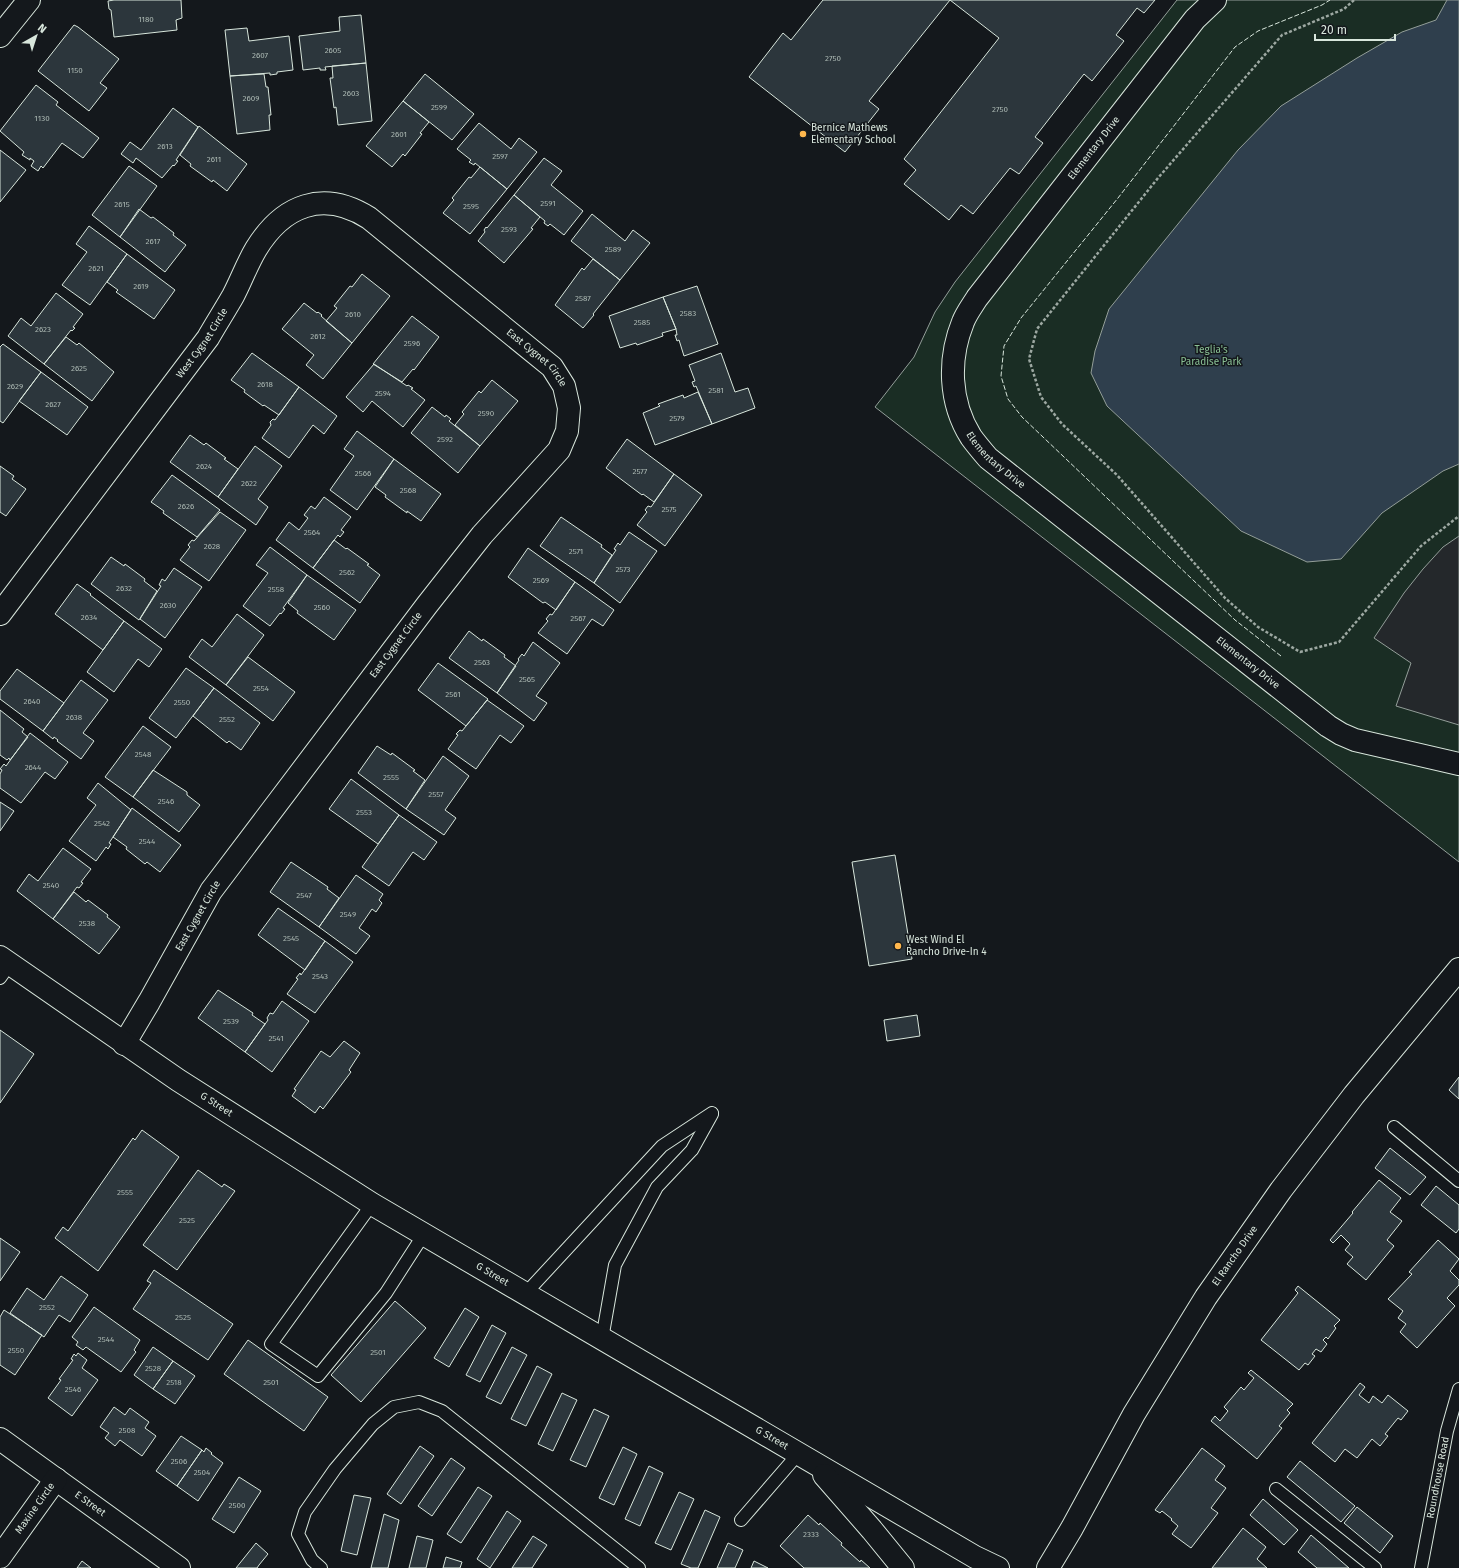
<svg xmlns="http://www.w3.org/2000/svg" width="1459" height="1568" font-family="'Fira Sans',sans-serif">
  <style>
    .green { fill: #1a2d24; stroke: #939e99 }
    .parking { fill: #24282b; stroke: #939e99 }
    .water { fill: #2f3f4d; stroke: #939e99 }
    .building { fill: #2c363c; stroke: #d8e6dc }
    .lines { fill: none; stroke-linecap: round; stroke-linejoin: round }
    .lane-casing { stroke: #d8e6dc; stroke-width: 14 }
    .street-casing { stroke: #d8e6dc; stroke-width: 24 }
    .secondary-casing { stroke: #d8e6dc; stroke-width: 24 }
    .path { stroke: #9da8a2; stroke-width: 2.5; stroke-dasharray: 3 2; stroke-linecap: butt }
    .lane { stroke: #14181c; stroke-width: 12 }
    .street { stroke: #14181c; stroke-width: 22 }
    .secondary { stroke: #14181c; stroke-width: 22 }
    .fence { stroke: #d8e6dc; stroke-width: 1; stroke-dasharray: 5 2; stroke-linecap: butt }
    .poi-dot { fill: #ffb74d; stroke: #14181c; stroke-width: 1.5 }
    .labels { text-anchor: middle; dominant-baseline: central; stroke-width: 3; stroke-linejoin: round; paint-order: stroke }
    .number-label { font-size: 8px; fill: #adbab4 }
    .poi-label { font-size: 10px; fill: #d8e6dc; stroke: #14181c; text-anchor: start }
    .street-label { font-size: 10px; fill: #d8e6dc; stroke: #14181c }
    .park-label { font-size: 10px; fill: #8ac095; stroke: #14181c }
  </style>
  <rect width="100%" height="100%" fill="#14181c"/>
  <path class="green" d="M1177 0H1459V862L875 407 914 357 935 312 955 282Z"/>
  <path class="parking" d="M1459 536V725L1396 706 1411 663 1374 638 1404 593 1423 569 1443 547Z"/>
  <path class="water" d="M1447 0H1459V464L1443 471 1382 513 1341 559 1307 562 1241 531 1107 406 1091 373 1095 351 1109 309 1238 150 1281 106 1357 58 1402 32 1436 20Z"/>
  <path class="building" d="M114 0H181L182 18 176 20 177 30 114 37 111 10 109 9 108 1Z
    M823 0H950L869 101 879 109 845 152 749 77 783 33 791 40Z
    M950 0H1155L1144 13 1137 8 1116 35 1124 41 1092 81 1084 74 1035 137 1043 143 1019 174 1010 168 973 214 961 205 949 220 904 184 916 170 904 159 999 38Z
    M361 15 366 63 325 67 326 70H320V68L303 70 299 36 340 31 339 17Z
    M74 25 78 27 119 59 100 83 107 88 89 111 38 71Z
    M247 28 249 41 289 36 293 70 277 72V74L270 75V73L230 76 225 30Z
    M366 63 372 121 338 125 336 107 334 108 330 78H333L332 66Z
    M264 74 266 87H268L271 115H269L270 130 237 134 230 76Z
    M425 74 474 114 452 140 403 101Z
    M36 85 58 102 56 105 99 138 83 158 62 143 43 168 41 166 38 171 31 166 34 161 30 158V160L22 155 24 152 0 131Z
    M403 101 429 122 420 133 422 134 405 156 403 154 392 167 366 146Z
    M173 108 198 127 176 160 178 161 174 166 173 165 162 178 136 158 133 163 121 154 130 142 141 150Z
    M479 123 511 149 519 138 537 152 507 189 475 163 474 165 469 162 471 160 457 149Z
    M199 126 247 164 227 191 213 180 212 182 190 166 191 164 180 155Z
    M0 150 26 170 0 202Z
    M544 158 562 171 551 185 583 211 564 235 550 224 548 226 544 223 545 221 514 195Z
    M129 166 157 186 120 237 92 215Z
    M480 167 507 189 470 234 443 213 454 200 452 198 469 177 471 178Z
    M514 195 540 217 531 228 533 229 504 263 478 241 485 232 484 230 486 227 487 228Z
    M139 209 151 218 153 217 174 233 173 235 186 245 165 272 120 237Z
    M592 214 625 241 633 230 650 243 620 280 571 241Z
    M89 226 127 254 90 305 62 285 87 252 76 244Z
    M127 254 175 290 154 319 116 292 118 290 107 282Z
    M593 259 620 280 593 314 594 315 583 328 555 305 582 268 584 270Z
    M362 274 390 296 352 343 326 321 337 308 334 306 350 286 352 287Z
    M697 286 718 344 684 356 679 340 677 341 675 335H677L676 329 663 297Z
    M56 293 83 314 73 327 75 328 72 331 71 330 44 364 8 336 21 318 31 326Z
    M663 297 676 329 662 333 663 336 637 345 636 343 620 348 609 316Z
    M304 303 317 313 318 312 322 315 321 316 352 343 323 379 306 365 314 355 282 329Z
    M412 316 439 337 414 370 413 369 402 382 373 364Z
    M66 337 77 345 79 343 114 372 92 401 44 364Z
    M3 344 41 372 3 423 0 421V347Z
    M252 353 299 387 279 415 264 405 263 406 244 392 245 390 231 380Z
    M721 353 735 392 748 388 755 408 712 424 696 386 694 387 692 382 695 381 689 365Z
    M374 364 407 386 408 385 413 388 411 389 425 400 403 427 372 401 363 412 346 397Z
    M41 372 88 407 67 435 19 401Z
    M492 380 518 401 480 446 455 425 464 414 462 412 479 391 481 393Z
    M299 387 337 416 324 434 313 425 289 458 262 438 271 425 270 422 273 419 275 420Z
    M698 392 712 424 655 445 643 413 660 406 658 404 683 395 684 398Z
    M432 407 445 417 446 415 451 419 449 421 480 446 458 473 411 433Z
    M357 431 394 459 357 510 330 490 354 456 344 449Z
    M190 435 204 445 206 443 226 458 224 459 238 469 218 497 170 462Z
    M627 439 674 474 654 502 643 494 642 495 606 468Z
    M255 446 282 466 258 499 268 507 256 525 218 497Z
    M394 459 441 494 421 521 407 511V513L385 497 386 495 375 487Z
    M0 466 14 476 12 479 26 489 6 516 0 512Z
    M674 474 702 495 665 546 637 525 647 512 645 510 648 506 651 507Z
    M172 475 220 510 197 537 163 513 164 511 151 502Z
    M324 497 351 517 341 530 344 532 340 537 338 535 313 568 276 540 289 522 299 530 308 518 304 515 311 506 315 509Z
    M220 512 246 530 209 581 180 560 190 547 188 545 192 540 194 541Z
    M561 517 602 545 601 547 612 555 594 583 540 546Z
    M629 532 657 551 620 603 594 583 616 550 614 549 618 543 620 545Z
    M334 540 346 549 347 548 369 564 367 565 380 575 360 603 313 568Z
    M270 547 307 575 283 608 285 609 281 614 280 613 270 626 243 606 268 573 256 565Z
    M528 548 575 582 556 610 545 602 543 603 508 577Z
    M111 557 124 566 125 564 145 579 144 581 157 591 139 620 91 584Z
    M174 568 202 587 165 638 140 619 161 586 159 585 162 579 165 581Z
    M307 575 356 610 334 640 297 613 298 611 288 603Z
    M575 582 614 610 603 626 592 619 567 654 538 633 548 621 546 619 550 614 552 615Z
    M77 584 91 594 90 595 124 621 103 650 55 614Z
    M237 614 264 635 226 685 189 657 202 639 212 647Z
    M124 621 162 649 149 667 138 659 114 692 87 672Z
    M469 631 482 641 483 639 505 655 504 657 516 666 497 693 449 658Z
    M533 642 560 663 536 696 547 703 534 721 497 693 519 660 518 659 522 654 524 656Z
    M248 657 295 692 273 721 226 685Z
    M438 663 488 699 466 726 418 690Z
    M186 668 214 688 176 738 149 718Z
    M17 669 64 703 43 731 0 699V691Z
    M81 680 108 700 83 733 94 741 81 759 57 741 58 740 54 737 53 739 43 731Z
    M214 688 260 723 241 750 229 741 227 743 193 716Z
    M487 700 524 726 511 743 500 735 476 769 448 749 458 735 456 734 460 730 462 731Z
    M0 710 24 729 22 732 28 737 10 760 9 758 7 760 0 755Z
    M143 726 171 747 133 797 105 777Z
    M30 733 68 762 55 779 45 772 21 803 0 788V774L2 770 0 769 4 764 6 766Z
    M377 746 391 755 392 753 415 770 413 771 425 780 406 809 358 773Z
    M443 756 469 776 445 810 456 818 444 835 406 809Z
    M153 770 187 792V795L200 805 179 832 133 797Z
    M351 779 399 815 378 844 329 809Z
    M98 783 131 810 109 843 111 844 108 849 106 847 96 861 69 841 96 805 87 798Z
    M0 802 14 811 0 831Z
    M132 808 181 845 160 872 147 862 145 864 126 849 127 847 113 837Z
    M399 815 437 842 424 860 413 852 389 886 362 867Z
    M63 848 91 869 81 882 83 883 79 888 77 887 53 919 17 891 29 874 38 881Z
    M895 855 912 959 869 966 852 862Z
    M291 862 328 887 327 889 339 898 319 927 270 892Z
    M356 875 383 894 379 900 382 903 376 912 372 909 359 928 370 936 356 954 319 927Z
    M74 892 86 902 88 900 108 915 107 917 120 927 99 954 53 919Z
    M278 908 325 941 305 970 258 935Z
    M325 941 353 962 315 1013 287 994 298 979 296 978 300 973 301 975Z
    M218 990 253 1013 252 1015 265 1024 245 1052 198 1018Z
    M282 1001 309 1021 272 1072 245 1052 268 1020 267 1018 270 1013 273 1014Z
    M917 1015 920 1036 887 1041 884 1020Z
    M0 1030 34 1054 0 1103Z
    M344 1041 360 1053 349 1070 351 1072 323 1109 320 1106 315 1113 292 1096 296 1090 294 1089 321 1051 330 1057Z
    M1459 1077V1099L1449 1090Z
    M142 1130 179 1157 98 1271 55 1238 63 1227 68 1231 133 1138 135 1140Z
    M1390 1148 1426 1177 1410 1195 1375 1168Z
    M198 1170 222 1187 224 1184 235 1191 177 1270 143 1245Z
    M1379 1180 1401 1198 1390 1212 1402 1221 1387 1240 1394 1246 1366 1280 1347 1264 1353 1257 1345 1250 1350 1244 1341 1235 1333 1243 1330 1240 1353 1213 1352 1212Z
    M1436 1186 1459 1205V1229L1456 1233 1421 1205Z
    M0 1238 20 1252 0 1281Z
    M1438 1240 1459 1259 1450 1271 1459 1280V1285L1447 1298 1455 1306 1417 1348 1400 1332 1406 1324 1398 1318 1403 1311 1388 1299 1412 1274 1409 1272Z
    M154 1270 233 1324 208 1360 133 1309 151 1283 147 1281Z
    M61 1276 88 1295 70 1322 59 1315 44 1337 10 1313 27 1288 44 1300Z
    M1298 1286 1340 1320 1334 1326 1336 1328 1328 1339 1326 1337 1323 1340 1327 1344 1321 1352 1316 1349 1312 1354 1315 1356 1308 1365 1305 1363 1299 1370 1261 1340 1298 1293 1295 1290Z
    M395 1301 426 1328 361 1402 331 1375Z
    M94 1307 140 1340 134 1350 136 1352 121 1372 86 1347 83 1350 76 1345 78 1342 72 1337Z
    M465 1308 479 1317 449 1367 434 1358Z
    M4 1310 42 1335 15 1375 0 1365V1317Z
    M492 1325 506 1333 480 1382 466 1375Z
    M248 1340 328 1397 304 1431 224 1374Z
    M153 1347 173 1361 153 1389 134 1375Z
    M512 1347 527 1355 501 1404 486 1397Z
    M78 1353 87 1360 82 1368 98 1380 72 1416 48 1398 61 1380 59 1379 73 1360 71 1359 74 1354 76 1356Z
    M173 1361 195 1376 175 1404 153 1389Z
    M537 1366 552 1374 526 1426 511 1419Z
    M1251 1370 1293 1404 1287 1410 1290 1413 1279 1426 1282 1428 1257 1459 1211 1421 1215 1416 1220 1421 1228 1411 1224 1407 1241 1387 1244 1390 1254 1378 1248 1373Z
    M1360 1383 1365 1387 1359 1395 1369 1403 1373 1396 1382 1403 1388 1395 1408 1411 1401 1420 1398 1418 1385 1434 1388 1436 1380 1446 1372 1439 1357 1458 1345 1449 1335 1462 1312 1443Z
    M562 1393 577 1400 553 1451 538 1444Z
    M114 1407 125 1415 130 1408 149 1422 145 1428 156 1436 142 1456 120 1440 115 1446 105 1438 109 1433 100 1427Z
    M594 1409 609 1416 586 1467 570 1460Z
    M181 1436 202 1450 177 1486 156 1471Z
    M420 1446 434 1456 401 1504 387 1494Z
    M623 1447 637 1454 614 1505 599 1498Z
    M206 1448 212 1453 211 1454 223 1463 198 1501 177 1486 202 1450 204 1452Z
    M1202 1448 1225 1466 1215 1480 1226 1488 1211 1508 1218 1513 1191 1548 1172 1534 1178 1526 1171 1520 1172 1519 1162 1511 1160 1513 1155 1510Z
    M451 1458 465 1468 432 1516 418 1506Z
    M1300 1461 1355 1506 1341 1522 1287 1477Z
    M649 1466 663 1473 640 1526 625 1519Z
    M239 1477 261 1491 234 1533 212 1519Z
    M478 1487 492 1496 461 1543 447 1534Z
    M679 1492 694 1499 671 1550 655 1543Z
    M354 1495 371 1498 357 1555 341 1551Z
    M1263 1499 1298 1530 1284 1545 1250 1515Z
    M1357 1507 1393 1536 1380 1553 1344 1523Z
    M705 1510 720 1517 698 1568H691L681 1564Z
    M507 1511 521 1521 490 1568 477 1559Z
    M384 1514 399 1520 393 1546 388 1568H371Z
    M808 1515 819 1525 820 1523 842 1543 841 1545 860 1562 861 1560 870 1568H804L780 1546Z
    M1243 1528 1266 1547 1257 1559 1267 1568H1212Z
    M1311 1535 1349 1568H1317L1298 1552Z
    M417 1536 433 1540 426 1568H409Z
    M533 1536 547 1545 539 1557 532 1568H512Z
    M256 1543 268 1554 259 1565 257 1568H236Z
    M728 1543 743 1550 735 1568H717Z
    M446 1557 462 1562 460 1568H443Z
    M82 1561 91 1568H77Z
    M754 1561 768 1568H751Z"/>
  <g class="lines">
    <g class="lane-casing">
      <g id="lane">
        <path d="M0 978 10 964"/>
        <path d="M1394 1127 1459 1181"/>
        <path d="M372 1204 271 1344 318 1376 386 1293 424 1234"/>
        <path d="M526 1293 662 1146 712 1113"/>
        <path d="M602 1339 615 1265 657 1187 692 1150 712 1114"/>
        <path d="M1276 1489 1375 1568"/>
        <path d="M741 1520 799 1453"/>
        <path d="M321 1568 312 1560 298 1534 305 1512 335 1469 373 1424 394 1407 419 1402 442 1411 639 1568"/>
        <path id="s1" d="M1421 1568 1447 1431 1459 1389"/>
      </g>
    </g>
    <g class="street-casing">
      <g id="street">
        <path id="s2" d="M1215 0 1195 19 977 298C972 306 966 314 963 322 948 359 949 402 971 437 976 444 982 451 988 458L1328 726 1341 734 1355 740 1459 764"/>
        <path d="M0 36 29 0"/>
        <path id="s3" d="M0 614 208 338C216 324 225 310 233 296 241 281 247 264 256 249 283 205 323 189 369 218L552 367 564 386 569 408 567 431 559 450 482 535 427 605 211 891 149 1002 124 1044"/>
        <path id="s4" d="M0 1439 179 1568"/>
        <path id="s5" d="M0 1557 56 1479"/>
      </g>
    </g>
    <g class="secondary-casing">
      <g id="secondary">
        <path id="s6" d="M0 957 178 1080 372 1204 975 1557 998 1568"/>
        <path d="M824 1475 872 1530 903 1568"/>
        <path id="s7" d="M1048 1568 1072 1528 1134 1414 1206 1297 1281 1190 1354 1095 1459 969"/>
      </g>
    </g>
    <path class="path" d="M1354 0 1344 9 1282 35 1158 178 1037 329 1029 359 1041 397 1062 424 1117 475 1225 598 1258 627 1300 652 1339 642 1421 546 1459 516"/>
    <use href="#lane" class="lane"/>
    <use href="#street" class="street"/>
    <use href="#secondary" class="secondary"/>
    <path class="fence" d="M1281 656 1235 620 1022 417 1008 399 1001 376 1004 346 1021 318 1118 198 1235 47 1258 31 1322 5 1330 0"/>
  </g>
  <g class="poi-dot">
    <circle cx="803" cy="134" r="4"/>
    <circle cx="898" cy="946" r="4"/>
  </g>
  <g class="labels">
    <g class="number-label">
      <text x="146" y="19">1180</text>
      <text x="333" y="50">2605</text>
      <text x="260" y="55">2607</text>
      <text x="833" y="58">2750</text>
      <text x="75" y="70">1150</text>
      <text x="351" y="93">2603</text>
      <text x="251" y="98">2609</text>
      <text x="439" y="107">2599</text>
      <text x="1000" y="109">2750</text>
      <text x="42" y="118">1130</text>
      <text x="399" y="134">2601</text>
      <text x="165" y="146">2613</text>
      <text x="500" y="156">2597</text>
      <text x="214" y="159">2611</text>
      <text x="548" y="203">2591</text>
      <text x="122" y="204">2615</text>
      <text x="471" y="206">2595</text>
      <text x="509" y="229">2593</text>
      <text x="153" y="241">2617</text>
      <text x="613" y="249">2589</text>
      <text x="96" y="268">2621</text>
      <text x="141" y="286">2619</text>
      <text x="583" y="298">2587</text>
      <text x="688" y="313">2583</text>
      <text x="353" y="314">2610</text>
      <text x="642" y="322">2585</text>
      <text x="43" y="329">2623</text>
      <text x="318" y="336">2612</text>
      <text x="412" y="343">2596</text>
      <text x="79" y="368">2625</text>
      <text x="265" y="384">2618</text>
      <text x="15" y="386">2629</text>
      <text x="716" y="390">2581</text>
      <text x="383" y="393">2594</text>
      <text x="53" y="404">2627</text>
      <text x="486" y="413">2590</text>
      <text x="677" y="418">2579</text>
      <text x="445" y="439">2592</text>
      <text x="204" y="466">2624</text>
      <text x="640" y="471">2577</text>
      <text x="363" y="473">2566</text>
      <text x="249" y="483">2622</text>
      <text x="408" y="490">2568</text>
      <text x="186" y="506">2626</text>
      <text x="669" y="509">2575</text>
      <text x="312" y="532">2564</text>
      <text x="212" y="546">2628</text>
      <text x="576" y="551">2571</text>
      <text x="623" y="569">2573</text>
      <text x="347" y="572">2562</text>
      <text x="541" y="580">2569</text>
      <text x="124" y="588">2632</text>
      <text x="276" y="589">2558</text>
      <text x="168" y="605">2630</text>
      <text x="322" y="607">2560</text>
      <text x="89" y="617">2634</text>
      <text x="578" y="618">2567</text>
      <text x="482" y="662">2563</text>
      <text x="527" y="679">2565</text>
      <text x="261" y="688">2554</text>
      <text x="453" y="694">2561</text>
      <text x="32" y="701">2640</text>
      <text x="182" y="702">2550</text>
      <text x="74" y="717">2638</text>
      <text x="227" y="719">2552</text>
      <text x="143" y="754">2548</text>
      <text x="33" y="767">2644</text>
      <text x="391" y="777">2555</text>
      <text x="436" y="794">2557</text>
      <text x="166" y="801">2546</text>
      <text x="364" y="812">2553</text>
      <text x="102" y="823">2542</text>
      <text x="147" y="841">2544</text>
      <text x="51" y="885">2540</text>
      <text x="304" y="895">2547</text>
      <text x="348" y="914">2549</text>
      <text x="87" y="923">2538</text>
      <text x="291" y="938">2545</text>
      <text x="320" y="976">2543</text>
      <text x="231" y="1021">2539</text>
      <text x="276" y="1038">2541</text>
      <text x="125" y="1192">2555</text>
      <text x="187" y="1220">2525</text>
      <text x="47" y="1307">2552</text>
      <text x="183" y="1317">2525</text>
      <text x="106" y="1339">2544</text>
      <text x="16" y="1350">2550</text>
      <text x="378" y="1352">2501</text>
      <text x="153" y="1368">2528</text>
      <text x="174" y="1382">2518</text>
      <text x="271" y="1382">2501</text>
      <text x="73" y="1389">2546</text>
      <text x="127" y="1430">2508</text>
      <text x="179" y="1461">2506</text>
      <text x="202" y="1472">2504</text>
      <text x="237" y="1505">2500</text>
      <text x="811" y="1534">2333</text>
    </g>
    <g class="poi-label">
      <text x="811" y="128">Bernice Mathews<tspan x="811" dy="12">Elementary School</tspan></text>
      <text x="906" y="940">West Wind El<tspan x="906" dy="12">Rancho Drive-In 4</tspan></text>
    </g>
    <g class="street-label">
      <text transform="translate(1094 148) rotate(-52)">Elementary Drive</text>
      <text stroke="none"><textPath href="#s3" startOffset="338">West Cygnet Circle</textPath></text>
      <text stroke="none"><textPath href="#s3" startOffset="799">East Cygnet Circle</textPath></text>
      <text stroke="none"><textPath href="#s2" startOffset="563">Elementary Drive</textPath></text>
      <text transform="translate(396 645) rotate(-53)">East Cygnet Circle</text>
      <text stroke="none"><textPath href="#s2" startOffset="887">Elementary Drive</textPath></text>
      <text transform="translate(198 916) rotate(-60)">East Cygnet Circle</text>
      <text stroke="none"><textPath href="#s6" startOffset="262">G Street</textPath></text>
      <text stroke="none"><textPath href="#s7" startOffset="364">El Rancho Drive</textPath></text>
      <text stroke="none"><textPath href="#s6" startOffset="586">G Street</textPath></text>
      <text stroke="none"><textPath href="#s6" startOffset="910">G Street</textPath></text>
      <text stroke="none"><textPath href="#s1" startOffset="92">Roundhouse Road</textPath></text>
      <text stroke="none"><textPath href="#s4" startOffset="111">E Street</textPath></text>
      <text stroke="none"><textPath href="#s5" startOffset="60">Maxine Circle</textPath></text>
    </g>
    <g class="park-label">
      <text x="1211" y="350">Teglia's<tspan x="1211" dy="12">Paradise Park</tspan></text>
    </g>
  </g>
  <g transform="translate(36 36) rotate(39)" stroke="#14181c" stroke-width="3" paint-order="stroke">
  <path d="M0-3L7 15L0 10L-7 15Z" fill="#d8e6dc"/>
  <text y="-6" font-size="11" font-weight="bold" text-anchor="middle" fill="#d8e6dc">N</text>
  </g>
  <path d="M1315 34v6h80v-6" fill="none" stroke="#d8e6dc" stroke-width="2"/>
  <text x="1321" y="34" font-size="12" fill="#d8e6dc" stroke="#14181c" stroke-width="3" paint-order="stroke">20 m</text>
</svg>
